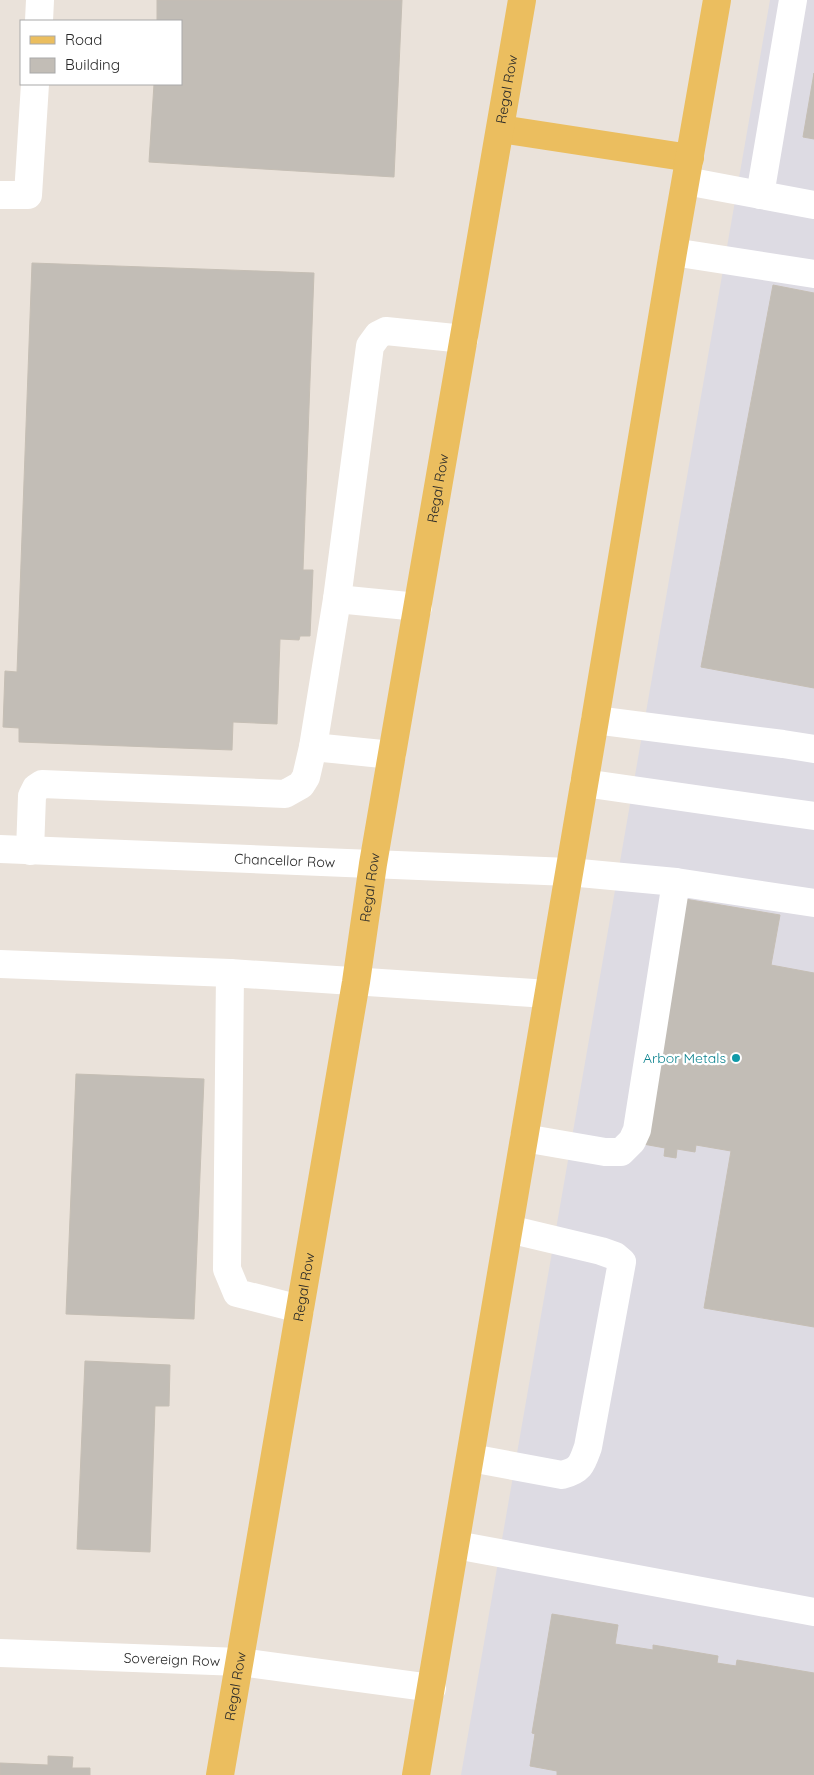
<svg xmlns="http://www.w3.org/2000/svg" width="814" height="1775" font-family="Quicksand,sans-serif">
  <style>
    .industrial { fill: #dddbe3 }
    .building { fill: #c2bdb6; stroke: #c5beb4 }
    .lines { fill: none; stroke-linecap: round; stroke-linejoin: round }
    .minor { stroke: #fff; stroke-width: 28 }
    .major { stroke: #ebbe5f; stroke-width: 28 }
    .culture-dot { fill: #0f9aa8; stroke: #fff; stroke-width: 2 }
    .labels { text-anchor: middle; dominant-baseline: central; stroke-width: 4.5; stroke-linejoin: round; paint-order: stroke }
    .street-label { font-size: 14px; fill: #282828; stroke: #fff }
    .culture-label { font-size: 14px; fill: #0d838f; stroke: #fff; text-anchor: end }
  </style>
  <rect width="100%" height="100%" fill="#eae2da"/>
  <path class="industrial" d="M770 0H814V1775H461Z"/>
  <path class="building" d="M157 0H402L394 177 149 162 154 84H181V21H157Z
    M814 73V139L803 137Z
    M32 263 314 273 303 570H313L310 636H300L299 640 280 639 277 724 233 722 232 750 19 742V728L3 727 5 671 17 672Z
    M773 285 814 293V688L701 667Z
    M685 899 780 915 771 965 814 973V1327L704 1308 731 1151 696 1145 695 1152 677 1149 676 1158 664 1156 665 1148 643 1144Z
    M76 1074 204 1079 194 1319 66 1314Z
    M85 1361 170 1365 169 1406H155L150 1552 77 1549Z
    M552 1614 618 1625 615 1644 653 1650V1645L718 1656 717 1663 736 1666 737 1660 814 1673V1775H557V1771L530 1766 535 1734 532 1733Z
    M48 1756 73 1757 72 1768H90V1775H0V1763L48 1765Z"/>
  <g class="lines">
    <g class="minor">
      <path d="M39 21 40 0"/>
      <path d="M686 181 814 205"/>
      <path d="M0 195H28L35 84"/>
      <path d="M760 195 793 0"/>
      <path d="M673 252 814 274"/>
      <path d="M337 599 418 607"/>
      <path d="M595 720 783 744 814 749"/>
      <path d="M313 747 392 755"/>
      <path d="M584 783 814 816"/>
      <path id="s1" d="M0 849 569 872 676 882 814 903"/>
      <path d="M30 851 32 796 36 788 42 784 285 794 301 785 306 777 313 747 337 599 370 346 378 335 386 331 464 339"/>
      <path d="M0 964 230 973 548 994"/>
      <path d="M230 973 227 1269 237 1293 300 1309"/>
      <path d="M524 1138 605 1152H621L632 1141 637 1130 676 882"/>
      <path d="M471 1458 562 1475C581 1470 582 1464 588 1447L622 1262 615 1256 601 1251 509 1229"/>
      <path d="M456 1545 814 1612"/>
      <path id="s2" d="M0 1653 240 1662 432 1688"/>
    </g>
    <g class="major">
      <path d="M501 129 690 158"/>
      <path id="s3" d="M220 1775 356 982 373 864 522 0"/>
      <path d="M416 1775 595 720 673 252 717 0"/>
    </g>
  </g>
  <circle class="culture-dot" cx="736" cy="1058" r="5"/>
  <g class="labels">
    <g class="street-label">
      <text stroke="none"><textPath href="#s3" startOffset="1710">Regal Row</textPath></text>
      <text stroke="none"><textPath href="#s3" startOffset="1305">Regal Row</textPath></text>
      <text stroke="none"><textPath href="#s1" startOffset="285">Chancellor Row</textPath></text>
      <text stroke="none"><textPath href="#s3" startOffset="900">Regal Row</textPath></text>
      <text stroke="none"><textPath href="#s3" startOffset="495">Regal Row</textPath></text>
      <text stroke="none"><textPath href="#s2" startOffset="172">Sovereign Row</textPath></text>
      <text stroke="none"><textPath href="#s3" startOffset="90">Regal Row</textPath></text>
    </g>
    <g class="culture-label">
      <text x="726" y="1058">Arbor Metals</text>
    </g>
  </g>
  <rect x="20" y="20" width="162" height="65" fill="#ffffff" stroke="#a9a9a9"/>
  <rect x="30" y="36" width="25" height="8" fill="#ebbe5f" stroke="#a9a9a9"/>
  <text x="65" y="45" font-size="15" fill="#282828">Road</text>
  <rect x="30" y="58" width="25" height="15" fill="#c2bdb6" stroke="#a9a9a9"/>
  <text x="65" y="70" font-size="15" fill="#282828">Building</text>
</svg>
